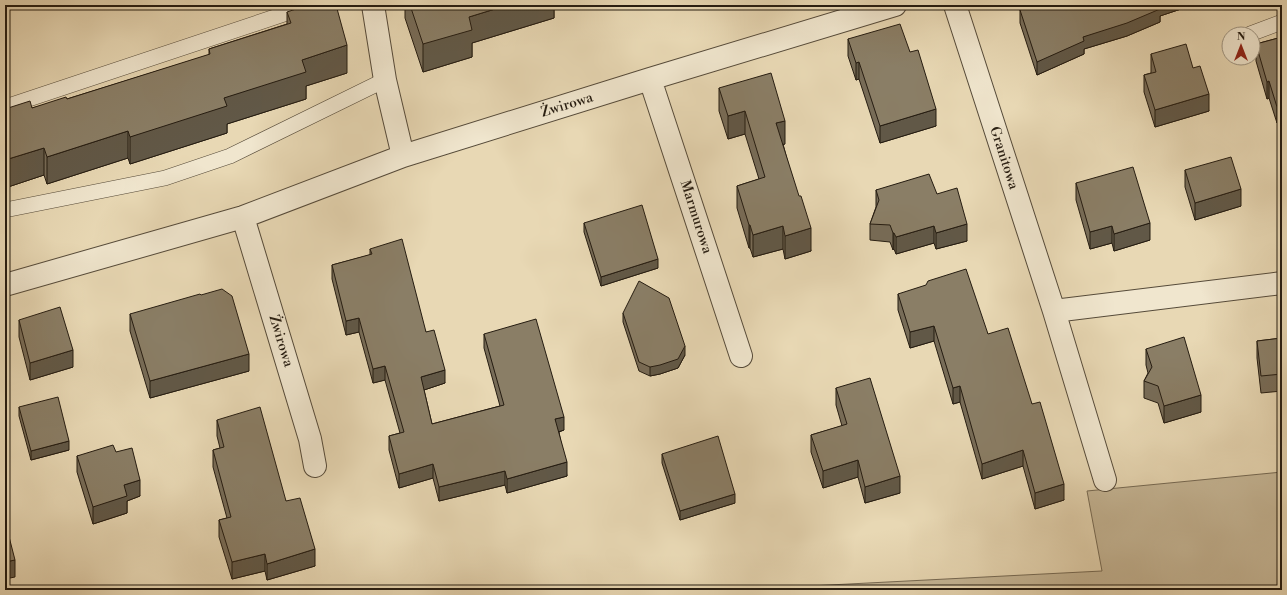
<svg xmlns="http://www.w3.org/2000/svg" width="1287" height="595" font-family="'Libre Bodoni',serif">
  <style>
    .green { fill: #c7b898; stroke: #766a54 }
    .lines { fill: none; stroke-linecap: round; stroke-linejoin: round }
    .lane-casing { stroke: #564b3a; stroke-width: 16 }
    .street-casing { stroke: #564b3a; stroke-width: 24 }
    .lane { stroke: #f0e6ce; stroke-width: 15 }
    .street { stroke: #f0e6ce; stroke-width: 22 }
    .wall { fill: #776c58; stroke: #251c11 }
    .shaded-wall { fill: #615847; stroke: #251c11 }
    .building { fill: #8a7e66; stroke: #251c11 }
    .labels { text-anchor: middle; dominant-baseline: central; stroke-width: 3; stroke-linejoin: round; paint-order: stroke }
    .street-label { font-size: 14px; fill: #251c11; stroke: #f0e6ce }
  </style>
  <rect width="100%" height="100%" fill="#e8d8b4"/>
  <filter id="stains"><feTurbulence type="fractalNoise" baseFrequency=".005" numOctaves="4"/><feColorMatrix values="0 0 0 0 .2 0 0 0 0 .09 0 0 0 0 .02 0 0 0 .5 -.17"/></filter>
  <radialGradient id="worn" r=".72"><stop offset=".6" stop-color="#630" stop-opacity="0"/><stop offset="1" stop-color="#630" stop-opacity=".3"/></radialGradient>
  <path class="green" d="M1282 472V590H732L1102 571 1087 491Z"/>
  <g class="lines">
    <g class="lane-casing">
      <path id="lane" d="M1250 34 1282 22
        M5 107 311 5
        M5 210 165 178 230 156 385 80"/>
    </g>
    <g class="street-casing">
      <path id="street" d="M373 5 385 80 403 156
        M955 5 1054 311 1105 480
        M650 79 741 356
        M243 217 310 439 315 466
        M5 285 243 217 403 156 650 79 895 5
        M1054 311 1282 283"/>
    </g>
    <use href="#lane" class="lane"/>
    <use href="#street" class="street"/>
  </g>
  <path class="wall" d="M405 5H559L554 7V18L472 43V57L423 72 405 18Z
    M1036 5H1193L1160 16V22L1127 36 1084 49V54L1037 75 1020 23V10Z
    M287 12 347 73 306 86V99L227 124V133L130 164 128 158 47 184 44 175 5 188V109L32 108 67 99 209 55V49L287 24Z
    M1282 37 1277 123 1269 98 1267 99 1256 61V44Z
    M848 39 910 52 936 126 880 143 859 79 856 80 848 56Z
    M1151 54 1193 68 1209 111 1155 127 1144 92V75L1151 73Z
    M719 88 785 144H783L811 251 785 259 783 249 753 257 750 248H749L737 208V186L759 179 745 134 728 139 719 111Z
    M1185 170 1241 206 1195 220 1185 187Z
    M1076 183 1150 240 1114 251 1112 243 1090 249 1076 200Z
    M876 190 937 194 967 241 936 249 934 243 896 254 894 249 893 250 890 242 870 240V224L876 207Z
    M584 223 658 268 601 286 584 232Z
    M370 249 426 332 445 383 424 390 432 424 500 406 484 348V334L564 430 559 432 567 476 507 493 505 485 439 501 433 478 399 488 389 450V436L400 433 385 380 373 383 359 332 346 335 332 279V265L370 255Z
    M898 294 988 334 1032 404 1064 500 1035 509 1023 466 982 479 960 402 953 404 934 341 910 348 898 310Z
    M623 313 685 355 678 368 660 374 650 376 639 371 623 322Z
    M130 314 249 371 150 398 130 331Z
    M19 320 73 367 30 380 19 337Z
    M1282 338V391L1261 393 1257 358V341Z
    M1146 349 1201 412 1164 423 1158 403 1144 398V381L1148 373 1146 365Z
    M836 388 900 493 865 503 858 477 823 488 811 452V435L842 426 836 405Z
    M19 407 69 450 31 460 19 416Z
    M217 420 286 501 315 566 267 580 265 571 232 579 219 537V520L227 518 213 467V450L220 448 217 436Z
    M116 452 140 496 127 501V513L93 524 77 472V456Z
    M662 454 735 503 680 520 662 463Z"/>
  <path class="shaded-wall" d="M5 5H20L5 9Z
    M508 5H559L554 7V18L472 43V57L423 72V44L469 17Z
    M1158 5H1193L1160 16V22L1127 36 1084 49V54L1037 75V62L1083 37Z
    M347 45V73L306 86V99L227 124V133L130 164V137L224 98 302 60Z
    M859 62V79L856 80V63Z
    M1269 81V98L1267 99V82Z
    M1209 94V111L1155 127V110Z
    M1282 105V122L1277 123V107Z
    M936 109V126L880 143V126Z
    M745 111V134L728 139V116Z
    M785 121V144L776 146V123Z
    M128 131V158L47 184V157Z
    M44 148V175L5 188V160Z
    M1241 189V206L1195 220V203Z
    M1150 223V240L1114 251V234Z
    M967 224V241L936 249V233Z
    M749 225H750V248H749Z
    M783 226V249L753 257V235Z
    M934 226V243L896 254V237Z
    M1112 226V243L1090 249V232Z
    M811 228V251L785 259V236Z
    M893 233H894V249L893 250Z
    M658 259V268L601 286V277Z
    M359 318V332L346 335V321Z
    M934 326V341L910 348V332Z
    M685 346V355L678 368 660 374 650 376V367Z
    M73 350V367L30 380V363Z
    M249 354V371L150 398V381Z
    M385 366V380L373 383V369Z
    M445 370V383L421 391V377Z
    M960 386V402L953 404V388Z
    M1201 395V412L1164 423V406Z
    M564 417V430L555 433V419Z
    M69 441V450L31 460V451Z
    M1023 450V466L982 479V464Z
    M858 460V477L823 488V471Z
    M567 462V476L507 493V479Z
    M433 464V478L399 488V474Z
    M505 471V485L439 501V487Z
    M900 476V493L865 503V487Z
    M140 480V496L127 501V513L93 524V507L124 485Z
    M1064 484V500L1035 509V493Z
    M735 494V503L680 520V511Z
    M315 549V566L267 580V564Z
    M265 554V571L232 579V562Z
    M15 560V577L5 579V562Z"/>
  <path class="building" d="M308 5H336L347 45 302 60 306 72 224 98 227 106 130 137 128 131 47 157 44 148 5 160V109L30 101 32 108 66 97 67 99 210 54 209 49 291 23 287 12Z
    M410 5H508L469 17 472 30 423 44Z
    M1036 5H1159L1160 9 1127 23 1083 37 1084 41 1037 62 1020 10Z
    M900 24 910 52 918 50 936 109 880 126 859 62 856 63 848 39Z
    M1282 37V105L1277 107 1269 81 1267 82 1256 44Z
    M1186 44 1193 68 1200 66 1209 94 1155 110 1144 75 1156 72 1151 54Z
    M771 73 785 121 776 123 799 196H801L811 228 785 236 783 226 753 235 750 225H749L737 186 765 177 745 111 728 116 719 88Z
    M1231 157 1241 189 1195 203 1185 170Z
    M1133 167 1150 223 1114 234 1112 226 1090 232 1076 183Z
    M929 174 937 194 957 188 967 224 936 233 934 226 896 237 894 233H893L890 225 870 224 879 200 876 190Z
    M642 205 658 259 601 277 584 223Z
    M402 239 426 332 434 330 445 370 421 377 432 424 504 405 484 334 536 319 564 417 555 419 567 462 507 479 505 471 439 487 433 464 399 474 389 436 404 432 385 366 373 369 359 318 346 321 332 265 372 254 370 249Z
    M966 269 988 334 1008 328 1032 404 1040 402 1064 484 1035 493 1023 450 982 464 960 386 953 388 934 326 910 332 898 294 926 285 928 281Z
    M639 281 669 298 685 346 678 359 660 365 650 367 639 362 623 313Z
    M222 289 232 296 249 354 150 381 130 314 200 294 201 295Z
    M60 307 73 350 30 363 19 320Z
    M1184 337 1201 395 1164 406 1158 386 1144 381 1152 367 1146 349Z
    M1282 338V374L1261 376 1257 341Z
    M870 378 900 476 865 487 858 460 823 471 811 435 847 424 836 388Z
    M58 397 69 441 31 451 19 407Z
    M260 407 286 501 300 498 315 549 267 564 265 554 232 562 219 520 231 517 213 450 224 447 217 420Z
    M718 436 735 494 680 511 662 454Z
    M113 445 116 452 132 448 140 480 124 485 127 496 93 507 77 456Z
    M5 521 15 560 5 562Z"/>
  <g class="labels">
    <g class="street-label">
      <text transform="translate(567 105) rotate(-17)">Żwirowa</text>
      <text transform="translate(1004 158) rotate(72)">Granitowa</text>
      <text transform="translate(696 217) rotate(72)">Marmurowa</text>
      <text transform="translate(281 341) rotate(73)">Żwirowa</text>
    </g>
  </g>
  <rect width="1287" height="595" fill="none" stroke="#e8d8b4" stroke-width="20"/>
  <rect x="6" y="6" width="1275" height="583" fill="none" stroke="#251c11" stroke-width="2"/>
  <rect x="10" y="10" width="1267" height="575" fill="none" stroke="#251c11"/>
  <g transform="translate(1241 46)"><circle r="19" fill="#f0e6ce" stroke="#9f9582"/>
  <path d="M0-3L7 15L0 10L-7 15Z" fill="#8f2418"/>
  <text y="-6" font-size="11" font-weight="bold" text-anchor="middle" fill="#251c11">N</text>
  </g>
  <rect width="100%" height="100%" filter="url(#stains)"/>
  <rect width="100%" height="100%" fill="url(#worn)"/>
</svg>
